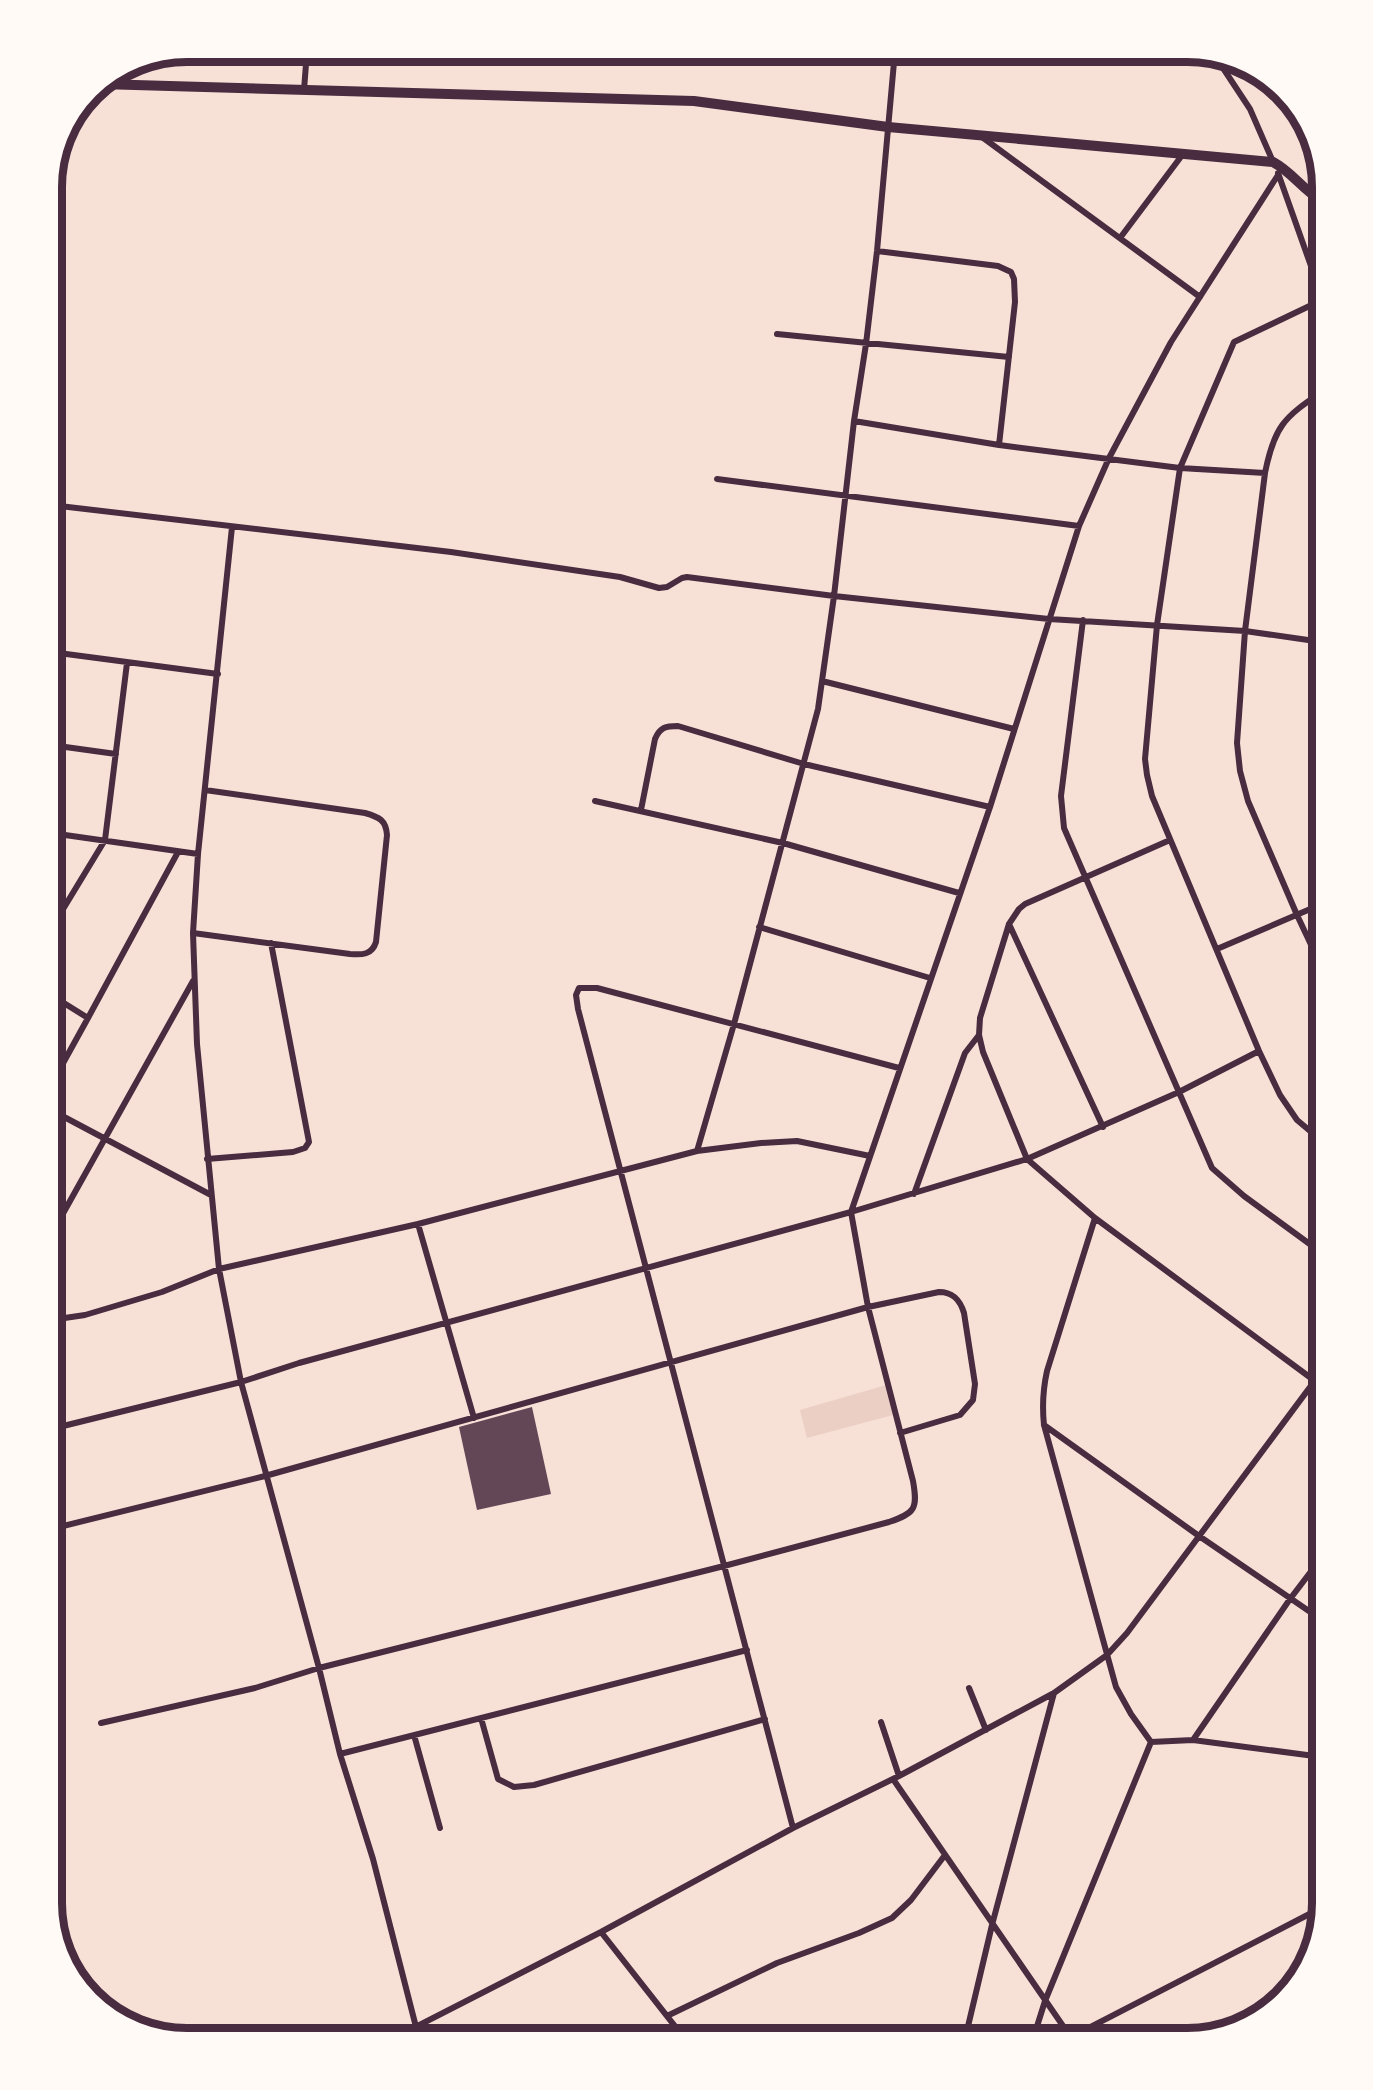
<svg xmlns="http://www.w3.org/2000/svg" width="1373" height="2090" font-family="'Titillium Web',sans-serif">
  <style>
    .green { fill: #ebcfc5 }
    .building { fill: #644757 }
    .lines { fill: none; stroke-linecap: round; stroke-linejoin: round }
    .minor { stroke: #4a2c40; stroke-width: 6 }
    .tertiary { stroke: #4a2c40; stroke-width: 10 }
    .rim { fill: none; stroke: #4a2c40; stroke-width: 8 }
  </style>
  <rect width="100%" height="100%" fill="#f7e1d7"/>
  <path class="green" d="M886 1385 893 1415 807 1438 800 1410Z"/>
  <path class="building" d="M532 1407 551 1494 477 1510 459 1427Z"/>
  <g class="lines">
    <path class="minor" d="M1217 59 1250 109 1274 164
      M304 90 307 51
      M982 137 1200 297
      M1278 173 1322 297
      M1120 238 1183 154
      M877 251 998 266 1011 272 1014 279 1015 302 999 445
      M777 334 1009 357
      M854 421 999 445 1180 468 1265 473 1245 631 1237 743 1240 771 1248 801 1297 915 1322 968
      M1265 473C1274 427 1284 417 1322 392
      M717 479 1079 526
      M51 505 451 552 620 577 659 588 667 587 682 578 687 577 834 596 1049 619 1245 631 1322 642
      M232 527 198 854 193 933 197 1044 219 1269 241 1382 319 1668 340 1754 373 1859 416 2027
      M1083 620 1061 796 1064 828 1212 1168 1244 1196 1322 1253
      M51 652 218 674
      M822 681 1014 729
      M51 745 116 754
      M595 801 783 843 959 893
      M641 810 655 739C660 727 666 726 678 726L804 764 990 807
      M51 833 198 854
      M1170 840 1025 904 1019 909 1009 924 980 1018 979 1035 983 1052 1027 1159 1095 1218 1315 1381
      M1009 924 1103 1127
      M759 927 930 978
      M51 929 105 840 127 663
      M193 933 350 954C362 955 372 955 376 942L387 835C386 820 379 817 365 813L205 790
      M1217 949 1322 904
      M88 1018 178 852
      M51 1085 88 1018 51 995
      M51 1110 211 1195
      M1322 1141 1297 1120 1280 1095 1259 1051 1152 796 1147 775 1145 759 1157 625 1180 468 1234 342 1322 300
      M697 1151 734 1024 818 709 834 596 854 421 866 344 877 251 895 51
      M207 1159 293 1152 305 1148 309 1142 271 943
      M914 1194 965 1053 979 1035
      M1095 1218 1047 1371C1043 1389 1042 1406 1044 1425L1116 1687 1131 1714 1151 1742 1193 1740 1322 1757
      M51 1235 193 981
      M51 1320 85 1315 162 1292 219 1269 418 1224
      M474 1418 418 1224 697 1151 761 1143 797 1141 870 1156
      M1044 1425 1199 1536 1322 1620
      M51 1429 241 1382 299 1363 851 1212 1027 1159 1179 1092 1259 1051
      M51 1529 265 1476 868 1307 939 1292C953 1292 960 1300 964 1313L975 1384 973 1400 960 1415 900 1433
      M969 1688 986 1730
      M481 1718 498 1779 514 1787 534 1785 765 1719
      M881 1722 899 1776
      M101 1723 255 1688 319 1668 724 1566 889 1522C915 1513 918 1509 913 1481L868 1307 851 1212 990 807 1079 526 1109 458 1171 342 1278 175
      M414 1735 440 1828
      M1193 1740 1290 1599 1322 1557
      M340 1754 747 1650
      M893 1779 1072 2039
      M793 1828 578 1009 576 995 579 988H597L899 1068
      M601 1932 685 2039
      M667 2016 777 1963 859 1933 892 1918 911 1900 945 1855
      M1071 2037 1321 1908
      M392 2039 601 1932 793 1828 899 1776 1054 1693 1107 1655 1127 1633 1322 1371
      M965 2039 992 1925 1054 1693
      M1033 2039 1045 2001 1151 1742"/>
    <path class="tertiary" d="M100 84 694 101 888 127 1273 162C1292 172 1303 190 1322 201"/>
  </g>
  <path d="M0 0H1373V2090H0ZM187 62H1187A125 125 0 0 1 1312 187V1903A125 125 0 0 1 1187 2028H187A125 125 0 0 1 62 1903V187A125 125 0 0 1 187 62Z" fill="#fffaf5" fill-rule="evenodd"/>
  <path class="rim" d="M187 62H1187A125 125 0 0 1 1312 187V1903A125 125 0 0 1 1187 2028H187A125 125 0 0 1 62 1903V187A125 125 0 0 1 187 62Z"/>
</svg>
